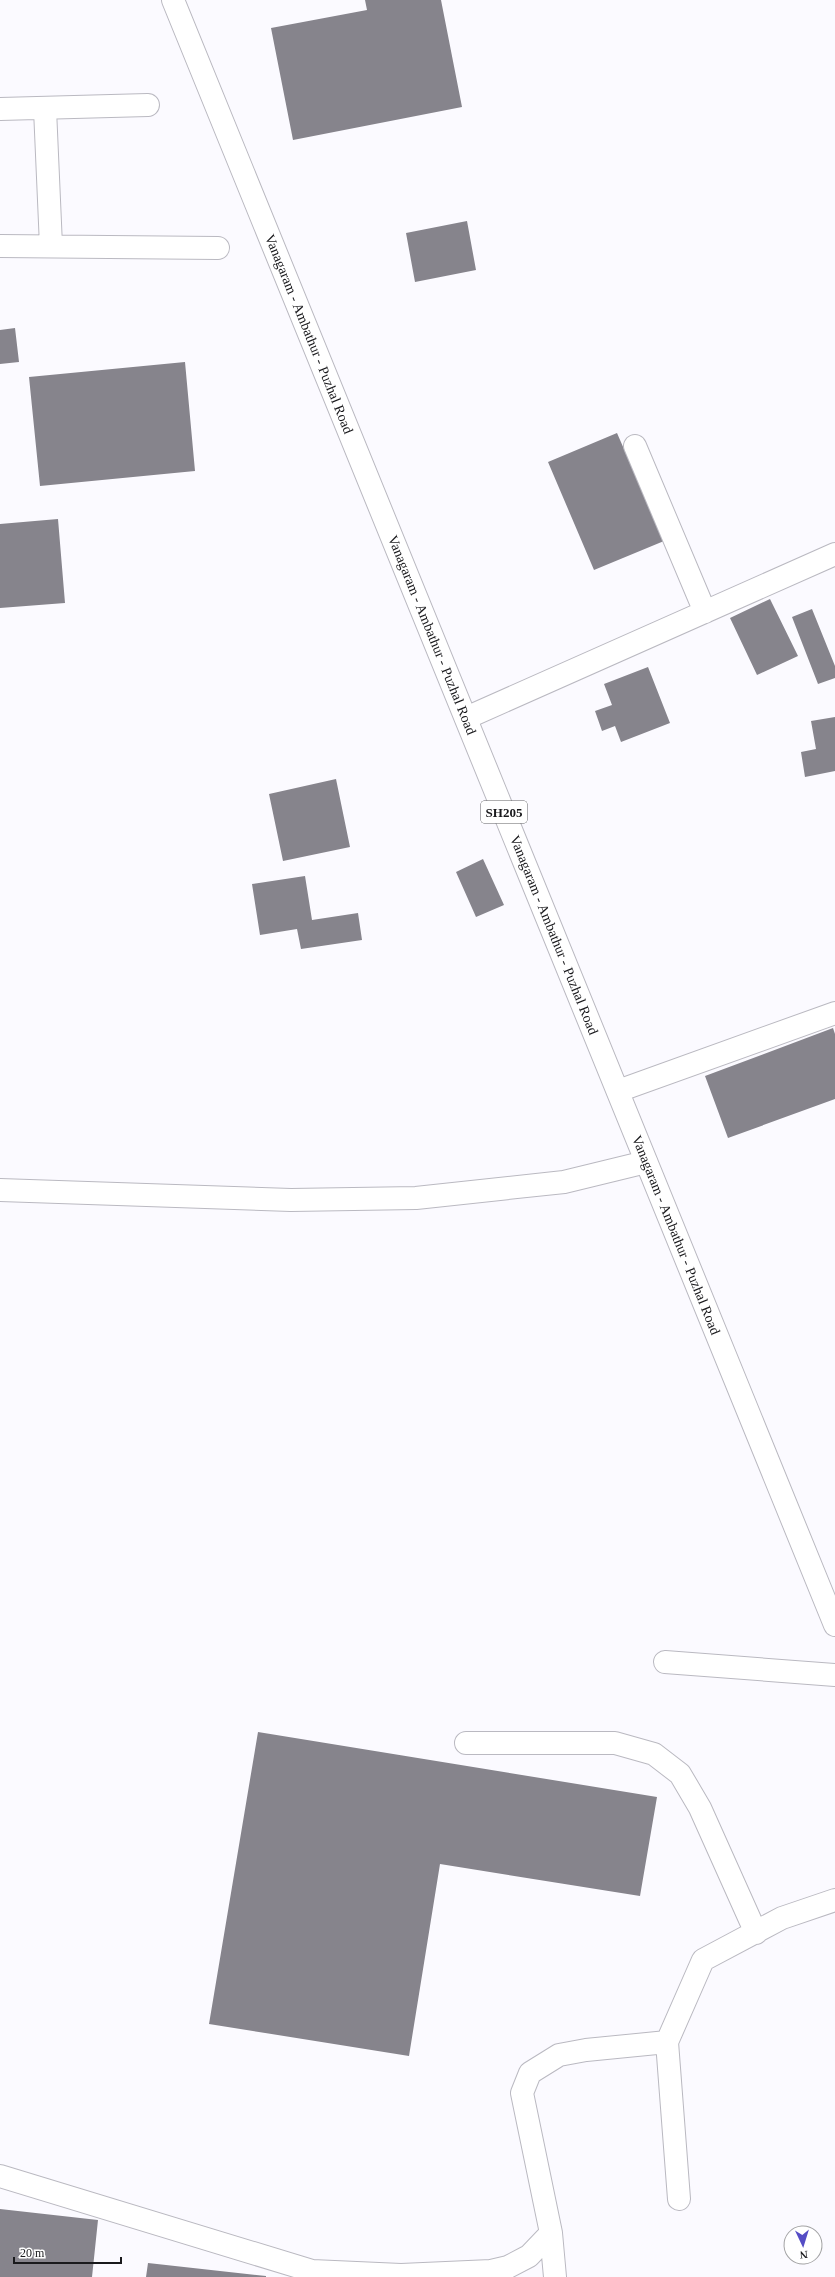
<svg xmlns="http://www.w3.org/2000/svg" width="835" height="2277" font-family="'Times New Roman',serif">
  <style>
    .building { fill: #86848c }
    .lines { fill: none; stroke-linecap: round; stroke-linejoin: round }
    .minor-casing { stroke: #bab9c1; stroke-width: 24 }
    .major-casing { stroke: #bab9c1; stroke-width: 24 }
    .minor { stroke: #fff; stroke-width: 22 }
    .major { stroke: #fff; stroke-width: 22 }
    .labels { text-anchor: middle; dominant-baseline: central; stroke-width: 3.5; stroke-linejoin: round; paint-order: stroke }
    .shield { fill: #fff; stroke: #5e5e60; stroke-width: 1 }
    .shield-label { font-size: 13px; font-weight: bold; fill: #19191c }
    .street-label { font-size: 14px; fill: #19191c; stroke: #fff }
  </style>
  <rect width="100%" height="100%" fill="#fbfaff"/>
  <path class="building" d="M365 0H441L462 107 293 140 271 28 367 10Z
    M467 221 476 270 415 282 406 233Z
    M15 328 19 362 0 364V330Z
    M185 362 195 471 40 486 29 377Z
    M617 433 664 541 594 570 548 462Z
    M58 519 65 603 0 608V524Z
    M770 599 798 656 757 675 730 618Z
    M812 609 835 666V678L818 684 792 617Z
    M648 667 670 723 621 742 615 726 602 731 595 711 612 705 604 684Z
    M835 717V771L805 777 801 752 816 749 811 721Z
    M336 779 350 847 283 861 269 794Z
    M483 859 504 905 476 917 456 872Z
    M305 876 312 920 358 913 362 940 301 949 297 929 260 935 252 884Z
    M833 1028 835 1034V1099L728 1138 705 1076Z
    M258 1732 657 1797 640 1896 440 1864 409 2056 209 2024Z
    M0 2209 98 2220 92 2277H0Z
    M148 2263 266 2276V2277H146Z"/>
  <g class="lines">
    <g class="minor-casing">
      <path id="minor" d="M0 109 148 105
        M45 109 51 246
        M0 246 218 248
        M635 446 705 612
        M466 718 835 554
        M618 1091 835 1013
        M0 1190 291 1200 416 1198 564 1182 646 1162
        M665 1662 835 1675
        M466 1743H615L654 1754 680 1774 700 1808 756 1933
        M0 2176 312 2271 401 2275 491 2271 508 2267 529 2256 551 2233 522 2093 530 2073 559 2055 586 2050 667 2042
        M679 2199 667 2042 703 1960 782 1918 835 1900
        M551 2233 555 2277"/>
    </g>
    <g class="major-casing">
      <path id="major" d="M173 0 835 1625"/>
    </g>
    <use href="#minor" class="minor"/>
    <use href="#major" class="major"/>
  </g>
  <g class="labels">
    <rect class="shield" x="481" y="801" width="46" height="22" rx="3"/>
    <g class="shield-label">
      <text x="504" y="812">SH205</text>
    </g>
    <g class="street-label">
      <text transform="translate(309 334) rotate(68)">Vanagaram - Ambathur - Puzhal Road</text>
      <text transform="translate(432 635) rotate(68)">Vanagaram - Ambathur - Puzhal Road</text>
      <text transform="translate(554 935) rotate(68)">Vanagaram - Ambathur - Puzhal Road</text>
      <text transform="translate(676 1235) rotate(68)">Vanagaram - Ambathur - Puzhal Road</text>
    </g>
  </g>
  <g transform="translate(803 2245) rotate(176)"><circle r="19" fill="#ffffff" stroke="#a3a3a4"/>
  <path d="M0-3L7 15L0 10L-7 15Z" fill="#554dc5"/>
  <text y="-6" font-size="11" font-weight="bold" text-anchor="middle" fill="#19191c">N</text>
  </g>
  <path d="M14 2257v6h107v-6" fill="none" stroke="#19191c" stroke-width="2"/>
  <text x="20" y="2257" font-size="12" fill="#19191c" stroke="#ffffff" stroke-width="3" paint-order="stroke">20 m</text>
</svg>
